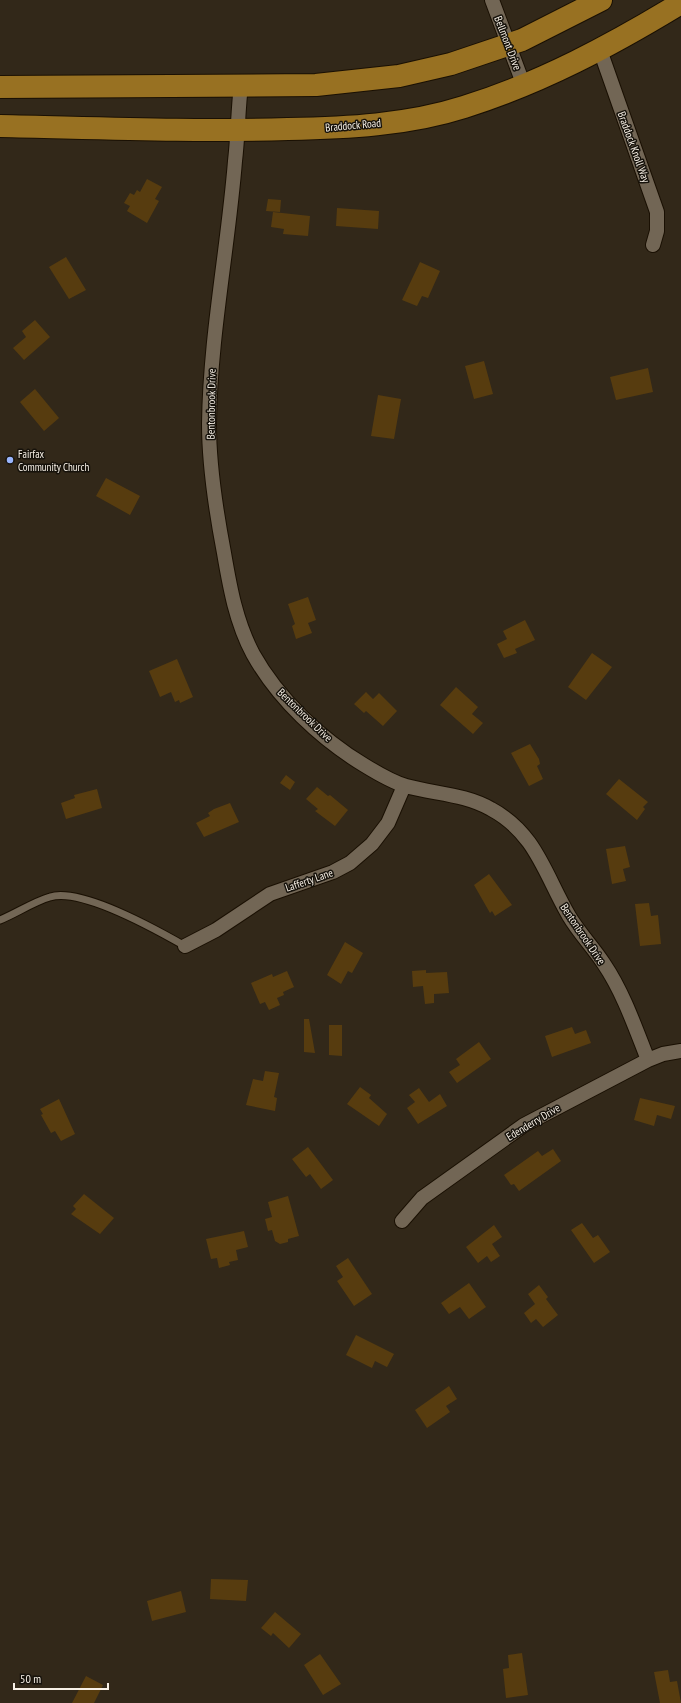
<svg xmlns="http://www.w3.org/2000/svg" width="681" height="1703" font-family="'PT Sans Narrow',sans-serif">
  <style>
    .building { fill: #573c0f }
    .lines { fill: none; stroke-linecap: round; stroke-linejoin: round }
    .lane-casing { stroke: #1a1003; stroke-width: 9 }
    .street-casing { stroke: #1a1003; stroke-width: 16 }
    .primary-casing { stroke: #1a1003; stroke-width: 24 }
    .lane { stroke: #726655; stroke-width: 7 }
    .street { stroke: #726655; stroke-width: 14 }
    .primary { stroke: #987122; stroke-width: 22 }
    .poi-dot { fill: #99b5fd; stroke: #16120b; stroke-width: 1.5 }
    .labels { text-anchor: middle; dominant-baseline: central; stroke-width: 3; stroke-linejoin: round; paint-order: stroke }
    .street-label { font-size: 11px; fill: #f7f0e6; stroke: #16120b }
    .poi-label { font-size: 11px; fill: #f7f0e6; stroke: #16120b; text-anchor: start }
  </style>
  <rect width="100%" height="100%" fill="#322819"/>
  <path class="building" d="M147 179 162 187 155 199 159 201 147 223 127 211 130 206 124 203 130 193 134 195 137 190 140 192Z
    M268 199 281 200 280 212 266 211Z
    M337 208 379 211 378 229 336 226Z
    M273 212 310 216 308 236 283 234 284 229 271 227Z
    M66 257 86 290 69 299 49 267Z
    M420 262 440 271 428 298 422 296 417 306 402 300Z
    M35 320 50 337 24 360 13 348 26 337 22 331Z
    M484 361 493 394 474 399 465 366Z
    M648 368 653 392 616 400 610 377Z
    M35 389 59 418 44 431 20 402Z
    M378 395 401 399 394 439 371 436Z
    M106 478 140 496 130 515 96 496Z
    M308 597 316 620 308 623 312 633 296 639 292 626 295 624 288 604Z
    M525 620 535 640 515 649 517 653 504 658 497 644 507 639 503 631Z
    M592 653 612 667 586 700 568 687Z
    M177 659 193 697 180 703 179 700 175 702 171 692 160 697 149 671Z
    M456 687 478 707 472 714 483 723 473 734 440 705Z
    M366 692 373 699 379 693 397 711 383 726 366 711 364 713 354 704Z
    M530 744 539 759 540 764 537 766 543 779 529 786 511 753Z
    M286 775 295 782 290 790 280 783Z
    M619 779 648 802 643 807 645 809 637 820 606 794Z
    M317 787 328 796 330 795 348 810 335 826 315 811 318 809 306 799Z
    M97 789 102 808 66 819 61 803 75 798 74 795Z
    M230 803 239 822 204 837 196 823 210 816 208 813 214 809Z
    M625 846 630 867 623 869 626 881 612 884 606 849Z
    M489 874 512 905 495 916 492 911 490 913 474 885Z
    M649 903 651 916 658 915 661 944 640 946 635 904Z
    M345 942 363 953 352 973 348 971 341 984 327 975Z
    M426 970V973L447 972 449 993 434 994V1003L425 1004 423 986 413 987 412 971Z
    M287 971 294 987 283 992 284 995 277 998 280 1005 269 1010 265 1002 260 1004 251 983 272 974 273 977Z
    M304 1019H309L315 1053 304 1052Z
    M329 1025H342V1056L329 1055Z
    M572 1027 575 1034 586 1030 591 1043 552 1057 545 1036Z
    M479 1042 491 1059 457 1083 449 1072 460 1065 456 1059Z
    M265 1071 279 1073 274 1097 277 1098 275 1111 246 1105 253 1079 263 1081Z
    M360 1087 371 1095 369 1098 387 1114 379 1126 347 1104Z
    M419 1088 429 1102 440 1094 447 1106 418 1124 407 1108 415 1102 409 1095Z
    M640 1098 675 1106 671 1119 657 1115 654 1126 634 1120Z
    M59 1099 75 1134 61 1141 55 1131 51 1133 41 1115 43 1114 40 1109Z
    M308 1147 333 1180 321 1189 310 1174 306 1177 292 1159Z
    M553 1149 561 1161 519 1191 514 1184 511 1185 504 1175 538 1151 542 1156Z
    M84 1194 114 1218 100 1234 71 1214 76 1209 73 1206Z
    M288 1196 299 1236 288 1239V1242L280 1244 275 1241 272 1230 268 1231 265 1219 272 1217 268 1202Z
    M582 1223 593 1238 598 1235 610 1252 594 1263 571 1230Z
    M494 1225 502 1237 492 1244 500 1256 491 1262 487 1256 478 1263 466 1247Z
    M244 1231 248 1247 236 1250 238 1260 229 1262 230 1265 219 1268 217 1258 211 1259 206 1239Z
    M348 1258 372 1294 354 1306 337 1281 343 1277 336 1266Z
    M469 1283 486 1307 469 1319 460 1307 449 1314 441 1303Z
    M539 1285 548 1297 546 1299 558 1315 543 1327 536 1319 531 1323 524 1313 535 1304 528 1294Z
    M356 1335 394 1354 387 1367 375 1361 372 1368 346 1355Z
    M449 1386 457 1399 446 1406 450 1412 427 1428 415 1410Z
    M211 1579 248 1580 246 1601 210 1599Z
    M181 1591 186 1612 152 1621 147 1601Z
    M275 1612 301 1634 289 1648 273 1633 271 1636 261 1628Z
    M522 1653 528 1695 506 1698 503 1669 509 1668 508 1655Z
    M320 1654 341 1684 323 1695 304 1665Z
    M668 1670 670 1682 677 1681 681 1703H660L654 1672Z
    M86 1676 103 1685 94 1703H72Z"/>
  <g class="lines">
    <g class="lane-casing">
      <path id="lane" d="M0 920C17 913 33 902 50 897 81 887 157 930 185 946"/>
    </g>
    <g class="street-casing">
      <path id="street" d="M492 0 524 86
        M600 50 657 212V231L653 245
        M241 85C238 110 238 136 235 161 228 249 210 336 209 424 209 467 216 511 224 553 230 588 236 622 253 654 278 699 321 739 364 765 377 773 392 782 406 786 435 794 465 794 491 809 536 833 545 875 569 916 579 933 593 947 604 964 623 992 635 1027 648 1060
        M185 946 216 930 270 894 333 872 350 863 372 844 388 823 404 786
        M402 1221 422 1198 524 1125 648 1060 663 1054 681 1051"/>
    </g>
    <g class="primary-casing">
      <path id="primary" d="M0 87 316 85 399 76 451 64 522 40 601 0
        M0 126C96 128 192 132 288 129 346 128 408 125 464 107 541 83 612 45 681 3"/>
    </g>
    <use href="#lane" class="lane"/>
    <use href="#street" class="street"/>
    <use href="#primary" class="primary"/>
  </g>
  <circle class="poi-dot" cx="10" cy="460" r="4"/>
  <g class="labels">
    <g class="street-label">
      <text transform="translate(508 43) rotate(69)">Bellmont Drive</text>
      <text transform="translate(353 125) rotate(-5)">Braddock Road</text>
      <text transform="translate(634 147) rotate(70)">Braddock Knoll Way</text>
      <text transform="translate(211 404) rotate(-89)">Bentonbrook Drive</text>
      <text transform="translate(305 715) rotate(44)">Bentonbrook Drive</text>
      <text transform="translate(309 880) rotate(-19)">Lafferty Lane</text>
      <text transform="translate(583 934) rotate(56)">Bentonbrook Drive</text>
      <text transform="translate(533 1122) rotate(-31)">Edenderry Drive</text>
    </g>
    <g class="poi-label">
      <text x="18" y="454">Fairfax<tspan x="18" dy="13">Community Church</tspan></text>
    </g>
  </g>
  <path d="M14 1683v6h94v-6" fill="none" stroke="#f7f0e6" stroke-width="2"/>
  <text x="20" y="1683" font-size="12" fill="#f7f0e6" stroke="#16120b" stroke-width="3" paint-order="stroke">50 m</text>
</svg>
